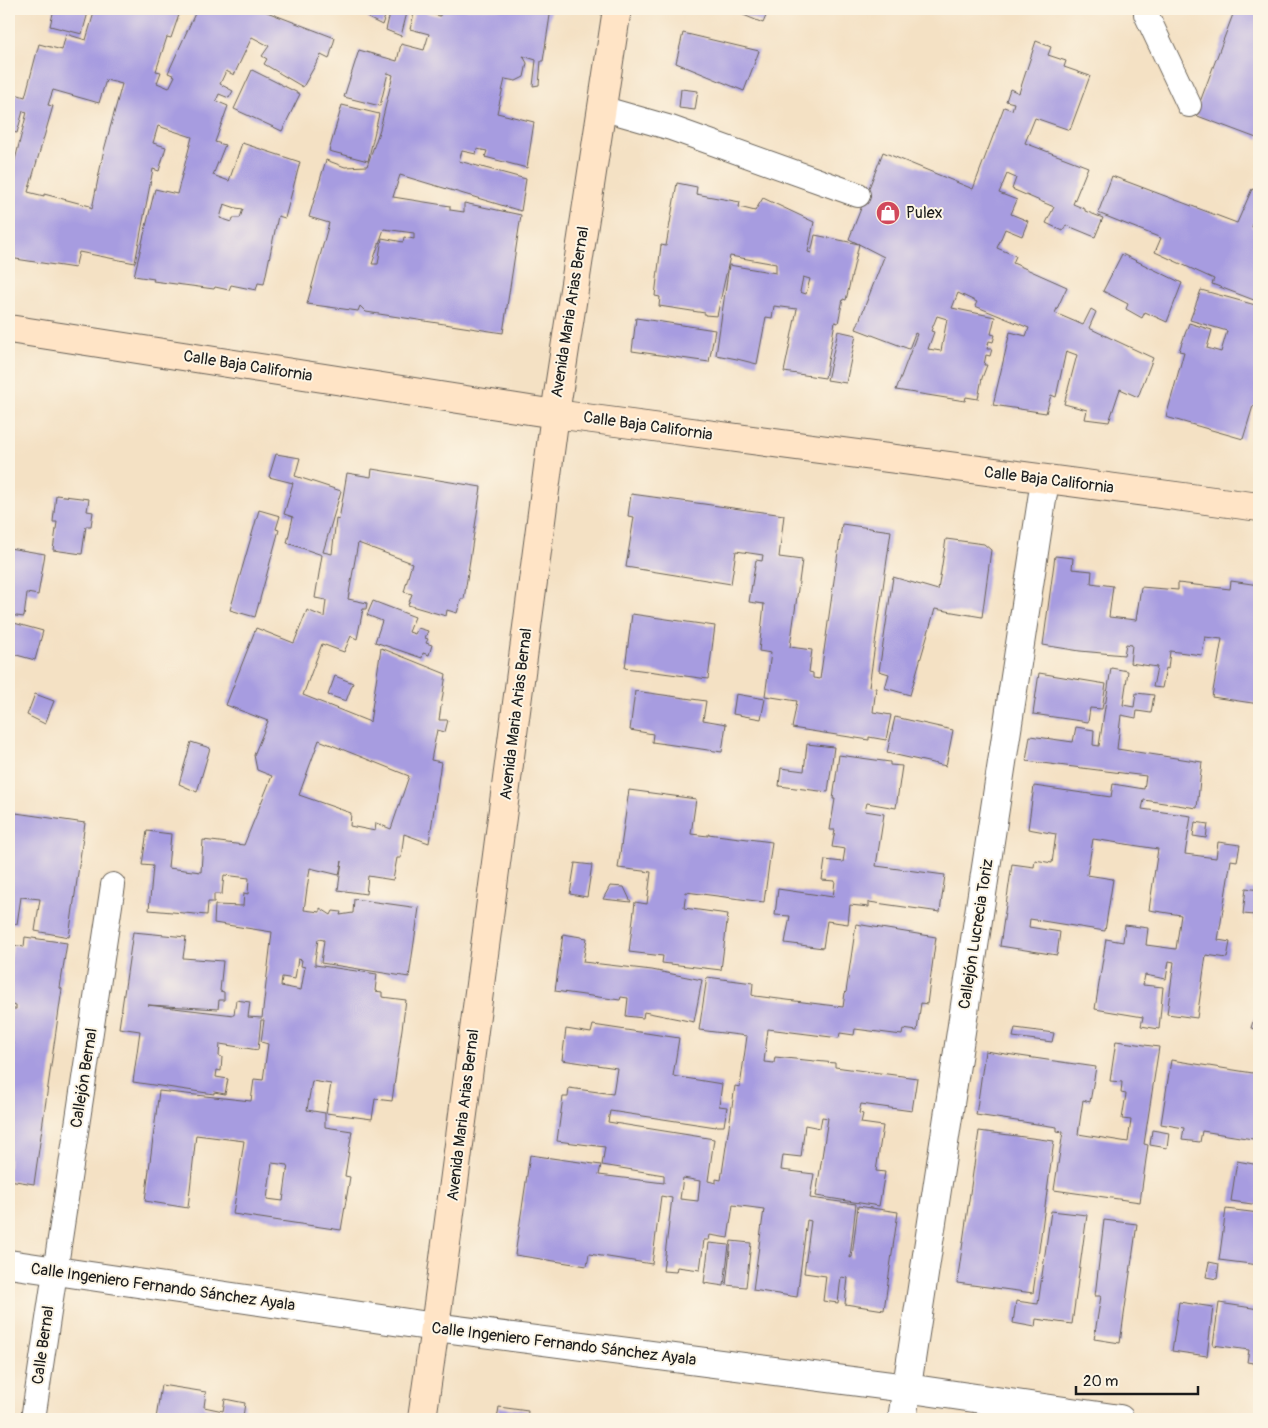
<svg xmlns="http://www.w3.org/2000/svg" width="1268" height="1428" font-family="Pangolin,sans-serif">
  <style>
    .building { fill: #a79ce0; fill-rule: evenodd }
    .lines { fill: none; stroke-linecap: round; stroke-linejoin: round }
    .lane-casing { stroke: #686157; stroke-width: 26 }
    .street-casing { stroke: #686157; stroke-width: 30 }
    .secondary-casing { stroke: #686157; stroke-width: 30 }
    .lane { stroke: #fff; stroke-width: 24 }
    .street { stroke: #fff; stroke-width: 28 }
    .secondary { stroke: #ffe4c6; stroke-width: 28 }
    .labels { text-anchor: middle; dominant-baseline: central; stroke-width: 4; stroke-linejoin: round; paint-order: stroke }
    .poi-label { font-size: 16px; fill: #1c1c1c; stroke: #fcf5e5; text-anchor: start }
    .street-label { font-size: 16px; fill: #1c1c1c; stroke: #fcf5e5 }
  </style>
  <rect width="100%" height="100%" fill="#fcf5e5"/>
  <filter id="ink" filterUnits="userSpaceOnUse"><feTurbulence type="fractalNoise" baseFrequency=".02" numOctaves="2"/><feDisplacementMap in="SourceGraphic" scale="10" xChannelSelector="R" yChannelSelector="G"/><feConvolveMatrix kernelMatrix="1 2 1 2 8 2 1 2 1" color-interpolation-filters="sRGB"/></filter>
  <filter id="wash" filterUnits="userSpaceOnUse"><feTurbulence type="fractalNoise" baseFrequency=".0096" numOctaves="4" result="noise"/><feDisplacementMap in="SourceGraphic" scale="20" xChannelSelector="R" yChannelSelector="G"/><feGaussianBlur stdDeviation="1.12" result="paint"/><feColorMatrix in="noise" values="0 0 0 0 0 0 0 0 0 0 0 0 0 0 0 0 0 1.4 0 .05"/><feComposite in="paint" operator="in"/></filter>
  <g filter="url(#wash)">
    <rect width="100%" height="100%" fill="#f4e1c4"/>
    <g id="blocks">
      <path class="building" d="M54 9H89L82 34 50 26Z
        M95 9H181L171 38 167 37 156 71 161 72 157 83 169 88 175 76 168 73 197 9H259L335 38 329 59 321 55 303 87 264 64 267 59 262 56 269 46 252 37 234 75 226 71 220 84 233 91 229 98 219 94 216 101 228 106 215 142 225 145 213 175 229 181 242 143 300 162 285 218 278 216 264 284 258 283 256 290 231 285 229 290 215 287 214 289 153 281 154 279 134 276 155 189 177 194 192 137 158 126 153 143 166 147 159 171 153 169 135 263 79 252 75 268 9 258V184L27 112 23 111 17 133 12 132 9 142V92L25 97 39 44 62 50 66 34 86 40ZM106 80 122 84 103 154 92 209 90 208V206L44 194V196L28 192 53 106 48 105 53 90 99 103ZM224 204 236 208 243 209 240 218H233L232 222 220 218Z
        M373 9H382L387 11 382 25 368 18Z
        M391 9H408L401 36 386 30Z
        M441 9H551L543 61H541L539 85 533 86 536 60 523 56 527 63 524 77 516 81 505 79 497 113 534 122 527 168 485 157 487 151 477 149 476 154 462 151 459 161 526 179 521 211 400 175 393 197 450 206V210L464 212V203L521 215 503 333 366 312 360 306 358 311 307 304 329 223 309 217 326 160 345 167 367 166 380 129 393 75 388 73 380 106 344 97 359 50 397 61 401 44 424 50 429 34 410 29 415 10 440 16ZM384 229 414 233V239L404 237 403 242 382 238 378 264H372Z
        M729 9H769L763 23Z
        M818 9H831L829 13Z
        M1235 9H1241L1259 16V139L1195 115Z
        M683 33 759 51 744 91 676 63Z
        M1036 41 1051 47 1048 55 1066 61 1064 67 1090 76 1070 130 1035 118 1025 143 1088 167 1073 204 1085 209V211L1103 218 1095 237 1066 225 1063 231 1046 223 1054 207 1012 189 1016 178 1007 174 999 193 1017 200 1011 214 1028 221 1022 236 1005 229 997 248 1016 256 1013 263 1067 287 1055 313 1083 325 1091 309 1096 312 1089 328 1153 358 1138 397 1120 389 1109 422 1085 419 1087 410 1064 404 1077 355 1066 351 1056 397 1051 395 1046 413 993 405 1010 332 1026 336 1029 328 975 306 977 302 958 293 952 308 995 317 991 334 995 335 993 342 989 341 987 349H992L990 356 986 355 984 365H987L982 378 978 399 966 397 965 401 896 390 917 334 915 333 909 349 856 329 884 257 849 239 883 152 973 189 1004 107 1012 110 1014 103 1006 101 1010 89 1019 93ZM937 316 947 319 941 351 928 349 934 332 931 331Z
        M252 70 300 94 282 131 234 109Z
        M681 89 698 91 695 110 679 108Z
        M342 105 379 114 368 161 329 151Z
        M1112 176 1237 223 1252 189 1259 192V208L1252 227 1259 230V302L1212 284 1214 279 1155 252 1161 238 1098 213Z
        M677 183 697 187 696 194 740 202 739 207 755 211 763 198 814 222 808 252 811 253 815 235 859 244 846 300 843 299 838 323 835 322 825 378 784 372 797 309 774 306 772 318 766 317 757 364 737 359 716 355 729 265 776 273V264L730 256 717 316 705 315V313L659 306 660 297 655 296 661 245 666 246ZM803 277 810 279 806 294 800 292Z
        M1122 254 1182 283 1167 322 1145 312 1142 318 1126 309 1128 304 1103 291Z
        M1201 290 1259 306V407L1253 406 1243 439 1166 417 1184 352 1179 351 1189 323 1212 330 1207 348 1221 352 1227 331 1190 320Z
        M636 318 715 330 709 362 632 351Z
        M838 331 856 335 846 383 827 380Z
        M276 454 300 458 295 476 341 491 323 552 332 554 336 519 339 520 347 473 371 477 372 469 481 487 464 599H461L457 613 447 610 446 616 408 605 412 594 404 592 412 563 358 543 348 599 367 603 366 609H363L357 639 351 636 344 652 322 644 303 695 370 722 381 648 446 674 439 720H448L445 732 437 730 431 760 441 762 429 843 404 834 401 858H397L393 880 368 876 366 894 338 890 342 861 339 875 310 868 304 910 320 912V908L331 915 333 911 341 912 340 915 353 913 354 899 419 908 409 977 321 963 324 940 318 939 315 960V965L377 974 375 991 382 992V997L406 1000 392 1101 375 1099 372 1119 326 1113 331 1084 312 1081 307 1110 325 1113V1127L352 1131 345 1176 350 1177 341 1230 233 1214 244 1141 196 1135 188 1208 145 1201 159 1091 251 1101 254 1079 263 1080 268 1044 261 1042 264 1020H261L258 1050 220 1044 219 1056 222 1057 221 1071 217 1070 216 1077 228 1079 225 1094 214 1092V1094L133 1082 140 1031 119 1028 133 932 186 937 183 958 223 961 220 991 224 992V1000H219L218 1009 148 1005 234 1015 236 1000 250 1002 248 1017 262 1018 272 932 214 923 215 905 243 906 244 893 248 894 249 878 224 875 222 894H214V902H208L207 915 149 910 153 866 142 865 147 831 171 834 168 868 201 872 203 840 244 845 272 776 257 770 254 755 268 721 226 705 256 628 294 643 307 610 324 617 326 600 315 598 322 555 287 543 293 517 284 514 293 483 269 477ZM319 740 409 776 391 829 376 823 375 831 350 826 351 813 299 795ZM298 959 302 960 301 966 305 967 301 990 281 986 282 977 295 979ZM272 1163 288 1165 283 1201 267 1199Z
        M631 494 784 515 779 557 802 560 790 647 812 650 809 672 813 673V678L820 679 842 524 891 531 869 687 876 688 873 712 891 715 886 740 869 737V740L792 728 797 701 765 696 771 653 759 651 764 604 749 602 756 560 762 561 763 555 736 551 731 584 626 567 634 517 628 516Z
        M56 495 89 499 87 511 93 512 91 526H86L82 554 53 550 57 522H53Z
        M259 510 280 516 276 529 279 530 255 617 230 610Z
        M946 539 984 544 991 550 982 617 935 609 910 695 885 688 889 674 879 671 893 577 938 590Z
        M9 548 45 554 38 595 27 593 24 617 9 615Z
        M1055 556 1073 558 1072 569 1092 571 1091 583 1113 586 1109 617 1136 620 1141 587 1178 590V583L1230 589 1231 581 1259 585V704L1212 697 1222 639 1205 637 1202 655 1170 651 1168 669 1166 668 1162 688 1153 687 1157 667 1130 663 1132 645 1126 644 1124 655 1080 651 1043 645Z
        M373 601 415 617 409 632 415 634 418 628 428 631 425 638 428 639 426 643 432 645 429 655 423 653 422 658 375 642 382 621 367 615Z
        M632 614 715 626 708 679 625 668Z
        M14 623 43 631 35 660 9 653V643Z
        M1111 668 1128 671 1123 705 1134 707 1136 693 1154 695 1151 713 1137 711 1136 718 1121 715 1117 749 1202 762 1197 808 1144 800 1142 809 1191 816 1185 854 1216 858 1218 842 1240 845 1237 861 1231 860 1218 940 1230 942 1227 958 1206 955 1197 1018 1167 1014 1174 962 1169 961 1166 979 1145 975 1143 985 1163 987 1159 1029 1141 1026 1143 1017 1095 1009 1106 939 1123 942 1125 925 1148 928 1146 945 1176 949 1181 915 1149 910 1158 849 1093 839 1087 875 1113 879 1105 931 1030 919 1029 927 1060 932 1057 955 1000 946 1012 864 1034 867 1035 860 1052 863 1056 834 1028 829 1034 786 1111 797 1113 784 1144 789 1146 776 1026 761 1030 736 1073 742 1076 727 1094 730 1093 745 1099 746Z
        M1039 673 1106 684 1102 709 1090 708 1088 722 1033 714Z
        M335 676 353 683 346 701 328 695Z
        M635 691 706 701 703 720 726 724 722 752 652 742 653 734 630 730Z
        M35 694 54 701 45 724 27 715Z
        M736 694 765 699 761 719 733 714Z
        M895 717 953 730 946 766 887 753Z
        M191 742 210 748 197 792 179 784Z
        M807 744 834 747 828 792 779 786 781 768 804 771Z
        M839 755 890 762V765L902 766 896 808 867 803 865 811 884 814 876 866 945 875 940 912 869 902V907L850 905 848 924 827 921 823 948 785 943 790 916 775 915 778 889 833 897 835 881 822 880 825 860 843 862 845 849 832 847 835 830H830L835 799H833Z
        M629 790 696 799 691 834 708 836V834L772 842 764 902 686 892 684 908 728 914 721 970 662 963 663 956 629 952 635 902 647 904 651 872 618 868Z
        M9 812 85 823 69 937 35 931 40 899 21 897 17 924 9 923Z
        M1195 822 1208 824 1206 838 1193 836Z
        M575 863 592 865 587 897 570 894Z
        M610 886 624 887 631 902 603 899Z
        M1246 888 1259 890V920L1254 919 1255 915 1243 914Z
        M856 924 936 937 927 1004 921 1003 917 1031 903 1029 902 1035 855 1029 854 1035 840 1033 839 1038 768 1029 764 1062 774 1063 775 1057 835 1063V1067L917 1078 912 1111 861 1104 859 1113 863 1114 861 1123 883 1126 876 1171 885 1172 879 1206 816 1196 828 1118 822 1117 820 1128 805 1125 801 1157 783 1155 781 1170 814 1174 810 1198 856 1204 850 1258 852 1257 858 1206 898 1212 884 1310 845 1304 848 1278 841 1277 838 1303 823 1301 826 1276 804 1273 811 1221 807 1220 797 1297 753 1290 764 1209 733 1205 728 1238 710 1235 709 1240H704L700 1270 677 1267 676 1272 663 1271 672 1198 661 1196 652 1264 589 1254 587 1266 515 1255 530 1155 601 1165 599 1175 664 1183V1175L602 1165 605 1147 557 1141 563 1097H568L569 1088 613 1094 617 1068 562 1060 566 1029 591 1033 593 1025 679 1038 673 1076 722 1084 719 1106 727 1107 724 1126H716V1127L610 1111 608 1122 714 1139 708 1181 716 1183V1179L721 1180 735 1086 740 1087 747 1036 699 1030 707 977 753 983 752 995 755 996 843 1007 845 993 846 992ZM683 1178 700 1181 698 1201 680 1199Z
        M563 934 587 938 583 962 652 970 702 980 694 1022 644 1012 643 1018 626 1016 628 998 621 997 620 1000 555 991Z
        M25 937 67 943 60 988 62 989 34 1184 9 1180V1067L13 1043H10L12 1030H9V1009H16V1006L9 1004V970L13 945 24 947Z
        M1258 1005 1259 1006V1030L1251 1028Z
        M1015 1028 1054 1033 1052 1042 1013 1037Z
        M1116 1041 1159 1047 1144 1144 1148 1145 1140 1202 1054 1190 1063 1132 1057 1131V1127L976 1115 985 1051 1096 1067 1090 1102 1083 1100 1078 1134 1128 1142 1131 1120 1122 1119 1126 1094 1121 1093 1122 1082 1110 1081Z
        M1258 1050H1259V1063H1257Z
        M1171 1060 1259 1074V1140L1202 1131 1200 1142 1182 1140 1184 1128 1161 1124Z
        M1152 1130 1169 1133 1167 1148 1150 1145Z
        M979 1131 1054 1141 1033 1293 957 1283Z
        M1237 1161 1259 1165V1205L1231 1201Z
        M1226 1209 1259 1213V1265L1219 1260Z
        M1051 1211 1087 1215 1072 1324 1036 1319 1035 1327 1013 1323 1016 1301 1038 1304Z
        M1104 1220 1137 1224 1120 1343 1094 1339 1101 1296H1095Z
        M731 1241 751 1243 746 1287 726 1285Z
        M709 1243 729 1245 724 1286 704 1283Z
        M1209 1262 1219 1264 1217 1279 1206 1277Z
        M1179 1302 1213 1307 1207 1356 1172 1351Z
        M1219 1303 1259 1309V1364L1247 1362 1249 1350 1213 1345Z
        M161 1385 206 1392 204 1407 223 1411 225 1399 245 1403 243 1417 245 1418 244 1419H156Z
        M499 1407 528 1411 527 1419H497Z"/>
    </g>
  </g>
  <g filter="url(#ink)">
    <use href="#blocks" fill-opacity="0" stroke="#686157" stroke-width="1"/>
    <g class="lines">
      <g class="lane-casing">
        <path id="lane" d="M1146 9V14L1189 105
          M601 108 671 128 858 195
          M33 1419 113 885"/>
      </g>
      <g class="street-casing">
        <path id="street" d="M9 1264 435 1327 906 1388 1120 1419
          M902 1419 1045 480"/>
      </g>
      <g class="secondary-casing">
        <path id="secondary" d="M9 329 555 414 1259 507
          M422 1419 435 1327 555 414 617 9"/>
      </g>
      <use href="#lane" class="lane"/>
      <use href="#street" class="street"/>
      <use href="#secondary" class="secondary"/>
    </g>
  </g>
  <defs>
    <g id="shop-disc" transform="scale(1.25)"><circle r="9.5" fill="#d1495b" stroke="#fcf5e5"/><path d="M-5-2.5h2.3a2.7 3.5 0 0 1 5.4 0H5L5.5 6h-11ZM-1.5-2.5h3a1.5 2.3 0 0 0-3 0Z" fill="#fff"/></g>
  </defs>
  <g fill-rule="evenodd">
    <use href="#shop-disc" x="888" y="213"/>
  </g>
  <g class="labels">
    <g class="poi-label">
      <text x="906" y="213">Pulex</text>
    </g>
    <g class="street-label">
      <text transform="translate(570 312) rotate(-81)">Avenida Maria Arias Bernal</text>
      <text transform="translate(248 366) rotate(9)">Calle Baja California</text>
      <text transform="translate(648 426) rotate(8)">Calle Baja California</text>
      <text transform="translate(1049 480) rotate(7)">Calle Baja California</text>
      <text transform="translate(516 714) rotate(-83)">Avenida Maria Arias Bernal</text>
      <text transform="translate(976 934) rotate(-81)">Callejón Lucrecia Toriz</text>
      <text transform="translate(84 1078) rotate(-81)">Callejón Bernal</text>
      <text transform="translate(463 1115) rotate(-83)">Avenida Maria Arias Bernal</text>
      <text transform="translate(163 1287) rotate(8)">Calle Ingeniero Fernando Sánchez Ayala</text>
      <text transform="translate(564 1344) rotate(7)">Calle Ingeniero Fernando Sánchez Ayala</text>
      <text transform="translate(43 1345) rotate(-82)">Calle Bernal</text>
    </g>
  </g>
  <rect width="1268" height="1428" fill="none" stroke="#fcf5e5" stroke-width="30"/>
  <path d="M1076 1386v8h122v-8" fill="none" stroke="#1c1c1c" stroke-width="2.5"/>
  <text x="1083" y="1386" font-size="15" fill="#1c1c1c" stroke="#fcf5e5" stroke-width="4" paint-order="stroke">20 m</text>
</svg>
